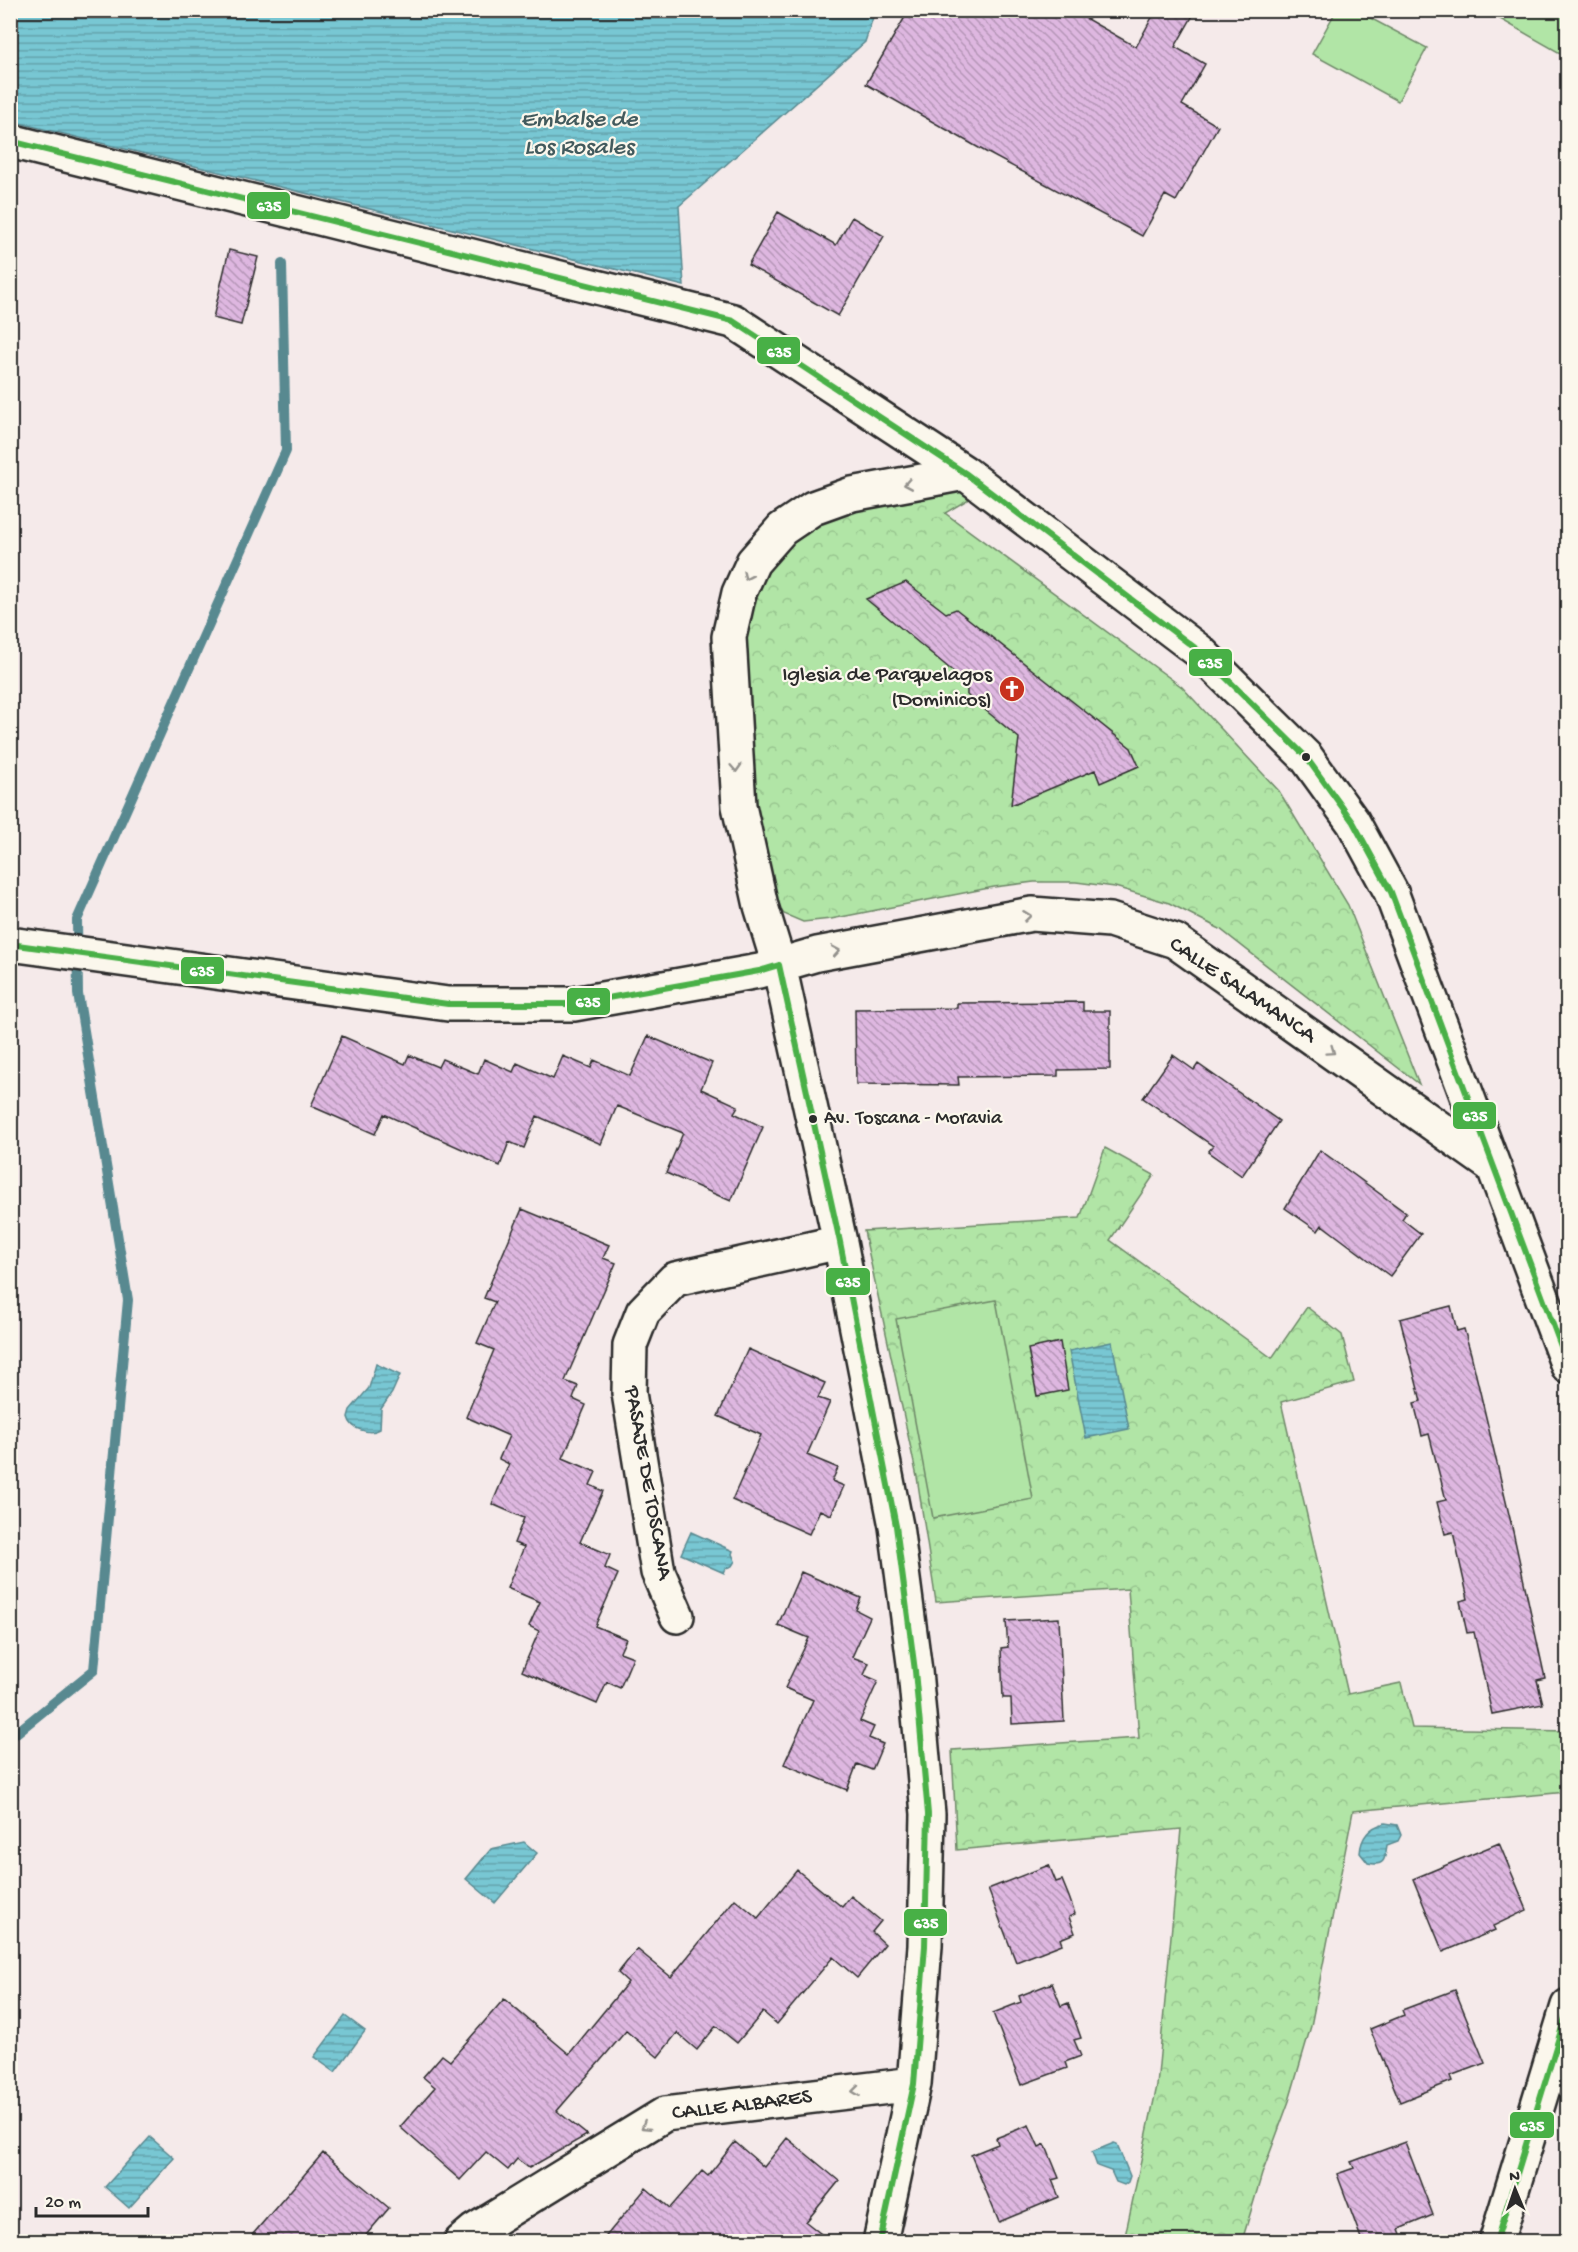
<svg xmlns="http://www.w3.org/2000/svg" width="1578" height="2252" font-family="'Gochi Hand',sans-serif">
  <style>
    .park { fill: url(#park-crowns); stroke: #6e8868; stroke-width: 1.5 }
    .pitch { fill: #b1e5a6; stroke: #6e8868; stroke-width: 1.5 }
    .water { fill: url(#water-rules); stroke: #598990; stroke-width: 1.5 }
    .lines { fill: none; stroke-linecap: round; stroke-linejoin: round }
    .stream { stroke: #598990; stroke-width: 10 }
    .building { fill: url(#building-back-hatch); stroke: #2b2b2b; stroke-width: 1.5 }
    .minor-casing { stroke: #2b2b2b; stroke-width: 38 }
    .minor { stroke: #fbf7ec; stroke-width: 33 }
    .bus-1-casing { stroke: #fbf7ec; stroke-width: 10 }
    .bus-1 { stroke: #48b046; stroke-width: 6 }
    .oneway { stroke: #93918c }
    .bus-dot { fill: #2b2b2b; stroke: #fbf7ec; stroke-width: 2 }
    .labels { text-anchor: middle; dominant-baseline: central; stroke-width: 4.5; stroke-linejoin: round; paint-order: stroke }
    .bus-label { font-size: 20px; fill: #2b2b2b; stroke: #fbf7ec; text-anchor: start }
    .poi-label { font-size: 22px; fill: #2b2b2b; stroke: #fbf7ec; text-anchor: end }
    .street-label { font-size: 22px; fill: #2b2b2b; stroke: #fbf7ec }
    .water-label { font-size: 24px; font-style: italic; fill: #425a5d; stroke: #fbf7ec }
    .line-badge { stroke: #fbf7ec; stroke-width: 2 }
    .badge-label { font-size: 16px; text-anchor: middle; font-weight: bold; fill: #fff }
  </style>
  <defs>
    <pattern id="park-crowns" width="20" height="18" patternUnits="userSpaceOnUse" patternTransform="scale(1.5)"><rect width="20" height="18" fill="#b1e5a6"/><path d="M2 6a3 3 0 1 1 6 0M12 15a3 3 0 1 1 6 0" fill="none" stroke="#98c58f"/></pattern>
    <pattern id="water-rules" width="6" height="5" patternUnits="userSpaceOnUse" patternTransform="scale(1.5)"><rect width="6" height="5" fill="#78c7d3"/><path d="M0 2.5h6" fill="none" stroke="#63a2ab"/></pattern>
    <pattern id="building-back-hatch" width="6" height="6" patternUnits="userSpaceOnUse" patternTransform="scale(1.5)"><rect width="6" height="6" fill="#deb7e0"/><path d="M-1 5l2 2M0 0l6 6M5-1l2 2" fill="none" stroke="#b495b6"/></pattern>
  </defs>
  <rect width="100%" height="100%" fill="#f5eaea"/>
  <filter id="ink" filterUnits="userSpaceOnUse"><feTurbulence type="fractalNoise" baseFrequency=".0167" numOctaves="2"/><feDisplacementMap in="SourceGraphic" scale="12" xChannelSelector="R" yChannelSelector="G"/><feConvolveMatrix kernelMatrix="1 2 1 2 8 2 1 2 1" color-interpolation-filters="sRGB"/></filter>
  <g filter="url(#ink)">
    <path class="park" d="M961 487 974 496 945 513 1182 687 1279 791 1348 905 1419 1084 1220 929 1169 903 1115 887 1076 882H1034L994 887 831 919 803 922 784 914 768 895 752 820 741 634 752 593 769 562 816 522 854 507Z
      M1105 1148 1154 1175 1110 1240 1272 1358 1307 1307 1342 1335 1354 1382 1281 1402 1348 1694 1401 1683 1412 1728 1567 1731V1792L1353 1811 1311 2026 1289 2101 1262 2174 1242 2241H1124L1157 2086 1181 1829 957 1850 952 1750 1139 1738 1128 1589 936 1602 917 1477 864 1231 1080 1218Z"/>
    <path class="pitch" d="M1336 11H1357L1427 48 1398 101 1312 54Z
      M1486 11H1567V57Z
      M996 1300 1033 1499 933 1518 896 1319Z"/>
    <path class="water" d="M11 10H875V11L865 42 679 206 684 286 11 121Z
      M1112 1342 1129 1429 1086 1438 1069 1351Z
      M376 1364 400 1375 392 1393 381 1409 380 1429C370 1435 351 1430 348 1417L350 1410 369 1388Z
      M691 1532 733 1551 732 1554 735 1561 732 1566 726 1568 724 1573 681 1554Z
      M1385 1823 1397 1825 1401 1835 1398 1841 1387 1845C1385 1859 1385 1867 1368 1863L1360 1853C1361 1837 1370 1827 1385 1823Z
      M524 1842 537 1853 495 1903 466 1879 491 1849Z
      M345 2016 365 2031 335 2072 314 2057Z
      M150 2137 174 2158 129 2208 105 2187Z
      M1114 2143 1117 2144 1130 2176 1128 2182 1124 2185 1116 2182 1111 2171 1097 2166 1092 2152Z"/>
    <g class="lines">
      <path class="stream" d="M10 1738 94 1670 128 1300 78 994 77 920 286 451 282 264"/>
    </g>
    <path class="building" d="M909 10H1071L1136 47 1156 10H1196L1175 47 1205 64 1182 105 1218 126 1176 201 1165 195 1142 236 986 152 866 84Z
      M778 212 836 245 852 217 884 236 838 316 748 265Z
      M229 250 258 257 241 325 213 318Z
      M906 582 946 613 956 609 1131 748 1139 766 1100 783 1095 770 1011 805 1019 738 967 695V683L866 599Z
      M1083 1002V1011H1110V1069L1058 1070V1076L958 1077 959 1085 856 1084 855 1009 957 1008V1003Z
      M342 1036 405 1064 409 1055 438 1067 442 1059 478 1074 484 1059 513 1072 517 1063 553 1079 563 1056 591 1068 594 1060 630 1076 648 1036 712 1063 701 1089 738 1106 734 1113 763 1127 731 1201 666 1173 683 1133 617 1106 601 1144 537 1116 524 1148 509 1142 500 1166 384 1114 375 1134 311 1106Z
      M1173 1055 1194 1070 1198 1064 1279 1121 1242 1176 1208 1152 1213 1146 1143 1098Z
      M1320 1150 1406 1213 1402 1219 1421 1234 1390 1276 1322 1225 1318 1231 1285 1208Z
      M522 1209 609 1245 603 1258 616 1263 565 1381 578 1386 573 1399 586 1405 563 1458 596 1472 590 1485 603 1491 580 1542 610 1555 605 1568 618 1574 595 1626 626 1639 620 1652 633 1657 620 1688 607 1682 597 1704 522 1671 539 1631 529 1626 540 1602 507 1588 524 1547 514 1543 524 1518 492 1504 509 1464 499 1459 509 1436 466 1417 494 1350 477 1343 495 1302 484 1298Z
      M1451 1306 1457 1331 1464 1329 1471 1354 1512 1527 1545 1678 1537 1680 1543 1704 1492 1714 1474 1632 1467 1633 1460 1601 1468 1599 1453 1532 1445 1534 1437 1502 1446 1500 1429 1434 1422 1436 1418 1419 1414 1403 1421 1401 1400 1319Z
      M1060 1342 1068 1390 1037 1396 1028 1349Z
      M748 1349 825 1383 818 1398 830 1402 807 1455 838 1468 832 1481 844 1486 831 1515 820 1510 809 1534 732 1500 761 1435 718 1416Z
      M801 1572 861 1598 856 1610 870 1617 852 1657 869 1663 864 1675 878 1681 860 1721 874 1727 869 1738 883 1744 872 1770 857 1764 847 1790 784 1764 813 1700 785 1688 809 1638 778 1625Z
      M1059 1618 1064 1721 1012 1724 1011 1698H1003L1001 1648 1008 1647 1006 1621Z
      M1499 1843 1527 1910 1493 1926 1495 1930 1443 1952 1413 1879Z
      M1049 1865 1056 1882 1062 1880 1069 1897 1075 1914 1069 1917 1075 1933 1060 1939 1062 1944 1016 1962 988 1889Z
      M797 1870 842 1907 851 1896 881 1921 872 1932 885 1944 857 1978 833 1957 777 2024 763 2012 737 2043 716 2026 697 2050 677 2033 658 2057 626 2031 557 2111 587 2135 529 2168 517 2159 508 2170 486 2152 460 2180 400 2127 435 2087 423 2077 442 2055 450 2061 504 1999 569 2054 628 1982 618 1973 637 1949 671 1977 735 1899 758 1918Z
      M1052 1983 1061 2006 1068 2003 1075 2021 1081 2038 1074 2040 1081 2056 1065 2062 1067 2068 1021 2085 993 2013 1021 2002 1019 1996Z
      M1455 1990 1485 2063 1450 2076 1452 2081 1400 2102 1370 2029 1404 2015 1402 2010Z
      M1029 2125 1039 2147 1045 2144 1059 2178 1052 2180 1059 2197 999 2222 971 2155 998 2144 996 2138Z
      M787 2138 839 2181 806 2222 830 2241H602L646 2188 670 2208 702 2171 708 2176 735 2142 764 2167Z
      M1405 2142 1433 2215 1399 2229 1401 2234 1380 2241H1362L1337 2174 1354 2168 1351 2162Z
      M323 2153 389 2208 361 2241H247Z"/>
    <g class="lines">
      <g class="minor-casing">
        <path id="minor" d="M10 141 733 321 965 473 1199 651 1306 757 1353 822 1391 892 1568 1366
          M10 944 448 1004H574L759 971 817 954 1032 914 1110 920 1175 941 1494 1167
          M677 1616 658 1572 629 1393 630 1345 643 1312 675 1279 840 1242
          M461 2242 474 2231 665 2114 914 2084
          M880 2242 914 2084 925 1946 928 1814 915 1671 896 1526 840 1242 779 965 761 906 739 806 729 637 739 593 753 562 782 529 813 508 852 494 965 473
          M1496 2242 1568 2006"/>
      </g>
      <use href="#minor" class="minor"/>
      <g class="bus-1-casing">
        <path id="bus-1" d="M10 141 733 321 965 473 1199 651 1306 757 1353 822 1391 892 1568 1365
          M10 944 448 1004H574L759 971 779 965
          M779 965 840 1242 896 1526 915 1671 928 1814 925 1946 914 2084 880 2242
          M1496 2242 1568 2008"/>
      </g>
      <use href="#bus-1" class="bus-1"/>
    </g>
    <defs><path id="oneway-chevron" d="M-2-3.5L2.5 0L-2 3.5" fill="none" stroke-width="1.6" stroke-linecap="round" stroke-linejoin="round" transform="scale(1.5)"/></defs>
    <g class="oneway">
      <use href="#oneway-chevron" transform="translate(908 484) rotate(170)"/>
      <use href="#oneway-chevron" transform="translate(747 576) rotate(114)"/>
      <use href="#oneway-chevron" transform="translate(736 768) rotate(87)"/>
      <use href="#oneway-chevron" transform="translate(1027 916) rotate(-7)"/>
      <use href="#oneway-chevron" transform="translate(836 951) rotate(-10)"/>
      <use href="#oneway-chevron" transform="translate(1331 1051) rotate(35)"/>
      <use href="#oneway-chevron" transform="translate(856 2091) rotate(173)"/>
      <use href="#oneway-chevron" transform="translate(645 2126) rotate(148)"/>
    </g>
  </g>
  <defs>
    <g id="church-disc" transform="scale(1.35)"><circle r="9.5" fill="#c8321e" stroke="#fbf7ec"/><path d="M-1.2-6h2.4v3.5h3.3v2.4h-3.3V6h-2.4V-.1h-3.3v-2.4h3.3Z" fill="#fff"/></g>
  </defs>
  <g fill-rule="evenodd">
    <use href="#church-disc" x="1012" y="689"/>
  </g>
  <g class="bus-dot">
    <circle cx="1306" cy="757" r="5"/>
    <circle cx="813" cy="1119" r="5"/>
  </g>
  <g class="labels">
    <g class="bus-label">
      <text x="824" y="1119">Av. Toscana - Moravia</text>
    </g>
    <g class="poi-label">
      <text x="992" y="676">Iglesia de Parquelagos<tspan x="992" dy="25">(Dominicos)</tspan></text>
    </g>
    <g class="street-label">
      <text transform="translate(1242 991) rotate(34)">CALLE SALAMANCA</text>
      <text transform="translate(647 1483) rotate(80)">PASAJE DE TOSCANA</text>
      <text transform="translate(742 2106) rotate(-7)">CALLE ALBARES</text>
    </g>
    <g class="water-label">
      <text x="579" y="120">Embalse de<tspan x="579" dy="28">Los Rosales</tspan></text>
    </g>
  </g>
  <g class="line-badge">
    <rect x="246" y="191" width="45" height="29" rx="6" fill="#48b046"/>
    <rect x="756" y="336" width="45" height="29" rx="6" fill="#48b046"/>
    <rect x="1188" y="648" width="45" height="29" rx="6" fill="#48b046"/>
    <rect x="180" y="956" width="45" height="29" rx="6" fill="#48b046"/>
    <rect x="566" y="987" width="45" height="29" rx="6" fill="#48b046"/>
    <rect x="1452" y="1101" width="45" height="29" rx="6" fill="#48b046"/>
    <rect x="825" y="1267" width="46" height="29" rx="6" fill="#48b046"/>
    <rect x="903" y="1908" width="45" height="29" rx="6" fill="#48b046"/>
    <rect x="1509" y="2111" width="46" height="28" rx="6" fill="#48b046"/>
  </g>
  <g class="badge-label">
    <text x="269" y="211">635</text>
    <text x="779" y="357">635</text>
    <text x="1210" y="668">635</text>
    <text x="202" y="976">635</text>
    <text x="588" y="1007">635</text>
    <text x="1475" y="1121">635</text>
    <text x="848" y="1287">635</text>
    <text x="926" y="1928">635</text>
    <text x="1532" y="2131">635</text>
  </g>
  <rect width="1578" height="2252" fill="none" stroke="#fbf7ec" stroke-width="36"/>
  <rect x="18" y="18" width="1542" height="2216" fill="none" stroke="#2b2b2b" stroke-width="2" filter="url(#ink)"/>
  <g transform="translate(1515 2189) rotate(358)" stroke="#fbf7ec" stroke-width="4.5" paint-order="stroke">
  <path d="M0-4.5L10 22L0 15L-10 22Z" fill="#2b2b2b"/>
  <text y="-9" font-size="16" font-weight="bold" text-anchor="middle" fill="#2b2b2b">N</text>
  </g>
  <path d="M36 2207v9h112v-9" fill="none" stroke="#2b2b2b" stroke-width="3"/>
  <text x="45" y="2207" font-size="18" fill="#2b2b2b" stroke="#fbf7ec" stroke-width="4.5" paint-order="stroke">20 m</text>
</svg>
